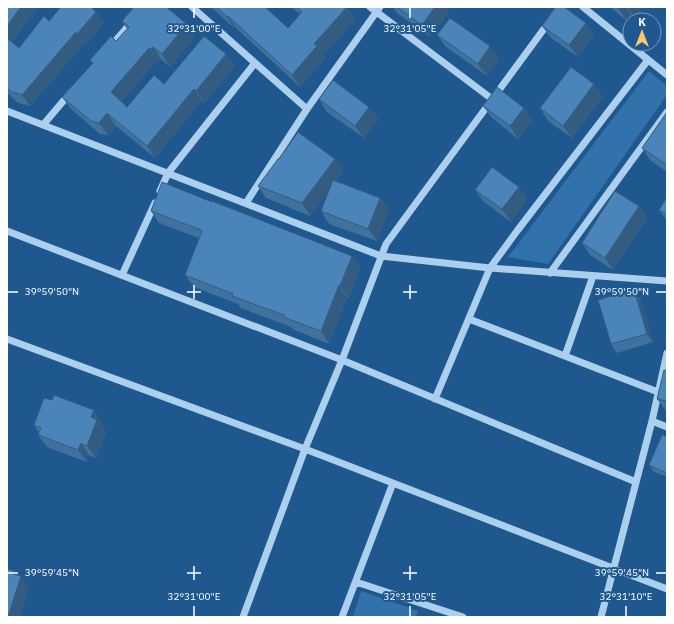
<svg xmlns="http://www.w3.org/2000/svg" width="674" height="624" font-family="'IBM Plex Sans',sans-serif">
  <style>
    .green { fill: #3172ad }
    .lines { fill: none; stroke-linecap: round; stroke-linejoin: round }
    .minor { stroke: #accfed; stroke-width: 7 }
    .wall { fill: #40729e }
    .shaded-wall { fill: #345c81 }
    .building { fill: #4a84b8; stroke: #345c81 }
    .ticks { fill: none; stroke: #fff; stroke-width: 1.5 }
    .ticks-label { font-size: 10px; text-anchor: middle; fill: #fff; stroke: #1e588f; stroke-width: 4; stroke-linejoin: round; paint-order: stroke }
  </style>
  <rect width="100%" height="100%" fill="#1e588f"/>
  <path class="green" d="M649 71 667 86V95L548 264 508 257Z
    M361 591 418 611 416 617H353Z"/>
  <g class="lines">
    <path class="minor" d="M192 7 307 109
      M370 7 492 99
      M583 7 667 75
      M110 47 145 7
      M7 111 381 256 490 268 667 281
      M43 125 70 93
      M160 191 168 173 255 63
      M246 203 307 109 380 7
      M7 231 342 360 636 482
      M550 273 667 112
      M122 275 155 203
      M469 319 658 392
      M7 339 305 449 667 589
      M565 356 593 276
      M435 399 490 268 517 231 648 60
      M652 421 667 427
      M356 582 463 617
      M243 617 305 449 342 360 386 244 560 7
      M342 617 393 483
      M601 617 652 421 667 353"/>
  </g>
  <path class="wall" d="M7 7H38L12 42 19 48 49 21 96 12 104 23 85 45 84 44 30 106 18 103 7 92Z
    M211 7H265L288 28 300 14 291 7H347L356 19 323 56 325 58 300 87 236 28 235 29Z
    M393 7H445L449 12 430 37 397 13Z
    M610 7H643L635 18 631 15 627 21Z
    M122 21 187 24 195 37 170 67 161 59 159 62 158 60 121 102 127 107 164 84 226 54 235 66 205 103 202 101 155 158 116 126 108 135 100 134 71 109 62 97 93 64 90 60 116 41 127 29Z
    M542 26 594 35 578 57 551 38Z
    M437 35 499 59 487 76 446 47Z
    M603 96 572 138 548 121 540 108Z
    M319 99 369 107 378 119 364 138 327 112Z
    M483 106 524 108 533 120 518 139 492 118Z
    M667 112V172L650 160 642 148Z
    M344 171 336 181 380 198 389 210 377 241 329 224 321 211 328 192 310 216 266 198 258 186Z
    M519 187 527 199 511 222 484 202 475 190Z
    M667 197V221L659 210Z
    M639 206 647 218 613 270 590 255 582 243Z
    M151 211 352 256 360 268 349 298 347 297 329 344 292 329 291 327 241 308 238 304 194 287 185 275 199 238 159 223Z
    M640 298 653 342 617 353 611 344Z
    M667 371V411H666L657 399Z
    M102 422 101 425 106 432 96 458 89 455 87 462 47 447 38 435 39 433 34 425Z
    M667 437V477L654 472 649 465Z"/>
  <path class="shaded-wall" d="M21 7H38L9 45 7 42V26Z
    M347 7 356 19 323 56 325 58 300 87 292 75 314 44Z
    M435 7H445L449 12 430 37 422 25Z
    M619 7H626L631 15 627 21 618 8Z
    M627 7H643L635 18Z
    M96 12 104 23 85 45 77 34Z
    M228 16 236 28 235 29 227 17Z
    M586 23 594 35 578 57 569 45Z
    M187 24 195 37 170 67 162 54Z
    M76 32 84 44 30 106 22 95Z
    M490 46 499 59 487 76 478 64Z
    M153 47 161 59 159 62 151 49Z
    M149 48 158 60 119 105 111 92Z
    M226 54 235 66 205 103 196 91Z
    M594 84 603 96 572 138 563 126Z
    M194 89 202 101 155 158 147 146Z
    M369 107 378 119 364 138 355 126Z
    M524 108 533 120 518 139 510 126Z
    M107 113 116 126 108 135 99 123Z
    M335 159 344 171 310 216 302 203Z
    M519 187 527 199 511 222 502 209Z
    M380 198 389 210 377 241 368 229Z
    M639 206 647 218 613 270 605 258Z
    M352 256 360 268 349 298 340 286Z
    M339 285 347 297 329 344 321 331Z
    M634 289 640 298 653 342 647 334Z
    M94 410 102 422 101 425 106 432 96 458 87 446 91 417Z
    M81 443 89 455 87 462 78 450Z
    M14 571 20 579 21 576 29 589 20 617H8L13 574Z"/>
  <path class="building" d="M7 7H21L7 26Z
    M61 7H91L96 12 77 34 76 32 22 95 10 91 7 88V38L19 48 44 16 49 21Z
    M134 7H166L187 24 162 54 153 47 151 49 149 48 111 92 127 107 154 75 164 84 204 36 226 54 196 91 194 89 147 146 107 113 99 123 91 121 62 97 93 63 90 60 111 36 116 41 129 27 122 21Z
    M216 7H265L288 28 302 12 297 7H347L314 44 317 46 292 75 228 16 227 17Z
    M397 7H435L422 25Z
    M556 7H564L586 23 569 45 542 26Z
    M450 18 490 46 478 64 437 35Z
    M571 67 594 84 563 126 540 108Z
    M333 80 369 107 355 126 319 99Z
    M497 87 524 108 510 126 483 106Z
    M667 112V165L642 148Z
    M298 132 335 159 302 203 258 186 278 159V160Z
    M492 167 519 187 502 209 475 190Z
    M333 180 380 198 368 229 321 211Z
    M162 182 212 202V201L352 256 340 286 339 285 321 331 283 317 284 315 232 296 233 294 185 275 202 231H201V230L151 211Z
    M615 191 639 206 605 258 582 243Z
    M667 197V215L659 210Z
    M634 289 647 334 611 344 598 300Z
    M664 370 667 371V401L657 399Z
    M54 395 94 410 91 417 97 420 87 446 81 443 78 450 38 435 41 428 34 425 44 398 52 400Z
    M662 435 667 437V473L649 465Z
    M7 569 14 571 13 574 21 576 8 617H7Z"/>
  <path class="ticks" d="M194 8V18M410 8V18M194 285V299M410 285V299M8 292H18M187 292H201M403 292H417M656 292H666M194 566V580M410 566V580M8 573H18M187 573H201M403 573H417M656 573H666M194 606V616M410 606V616M626 606V616"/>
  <g class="ticks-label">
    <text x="194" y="32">32°31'00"E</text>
    <text x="410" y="32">32°31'05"E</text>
    <text x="52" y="295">39°59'50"N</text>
    <text x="622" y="295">39°59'50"N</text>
    <text x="52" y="576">39°59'45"N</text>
    <text x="622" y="576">39°59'45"N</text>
    <text x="194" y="600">32°31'00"E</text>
    <text x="410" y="600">32°31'05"E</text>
    <text x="626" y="600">32°31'10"E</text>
  </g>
  <rect width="674" height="624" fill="none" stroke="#ffffff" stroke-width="16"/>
  <g transform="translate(642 32)"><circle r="19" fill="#1e588f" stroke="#789bbc"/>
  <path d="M0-3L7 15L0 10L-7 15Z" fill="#fcc76b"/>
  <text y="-6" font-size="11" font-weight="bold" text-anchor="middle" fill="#ffffff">K</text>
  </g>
</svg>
